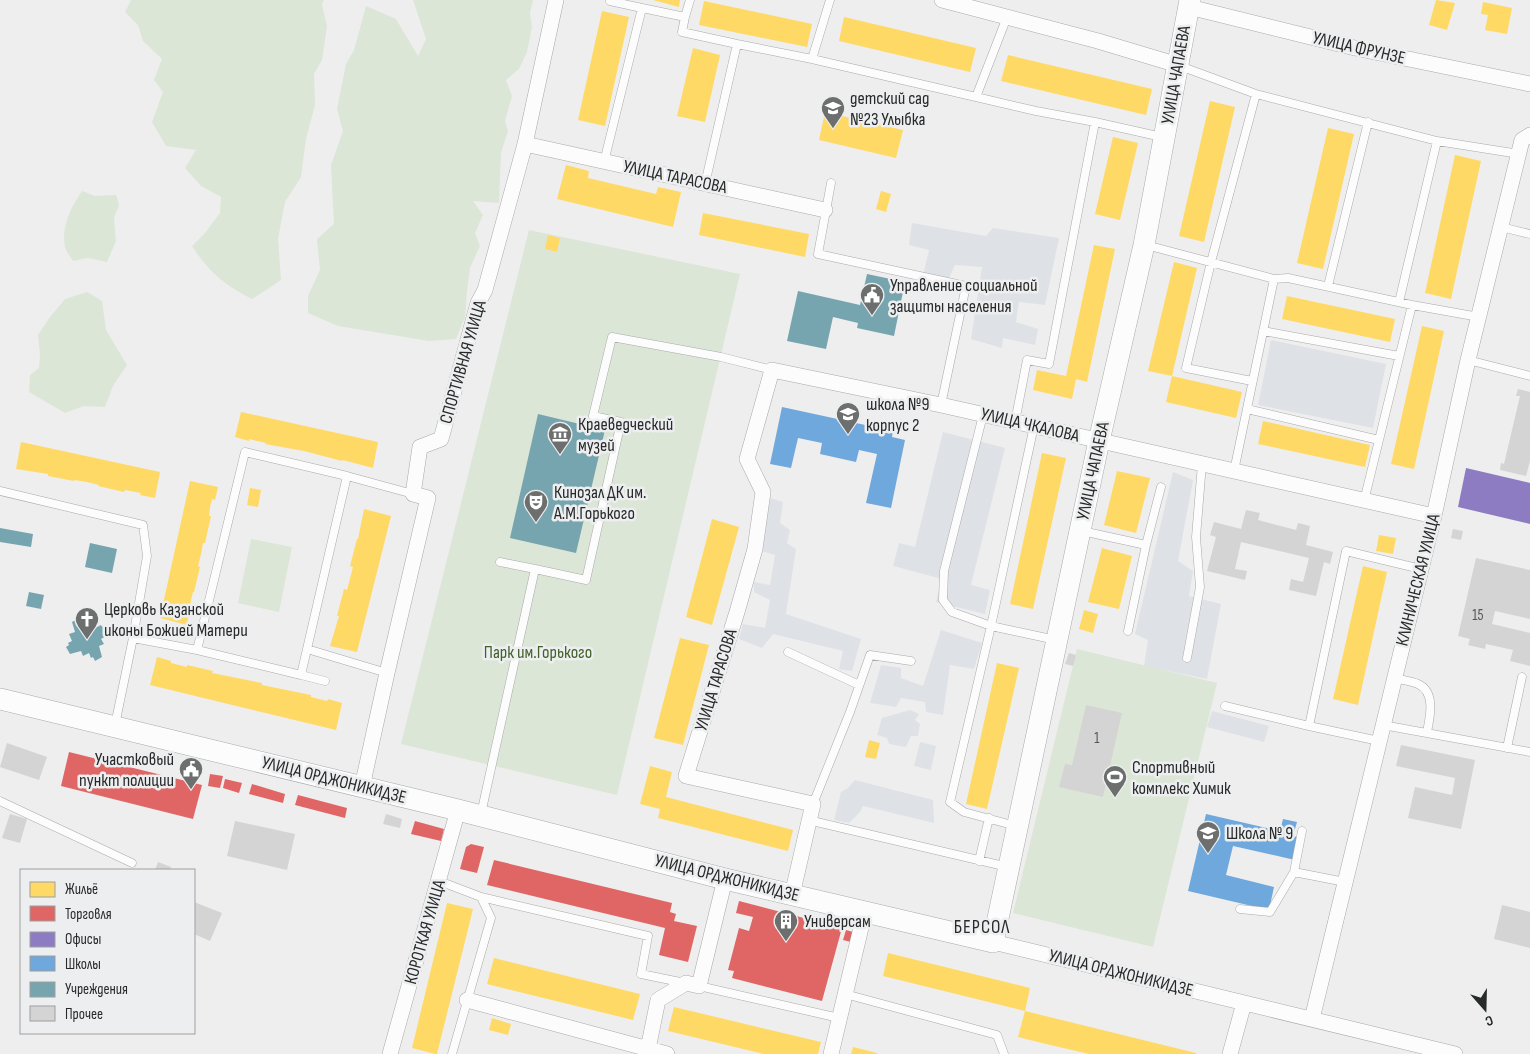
<svg xmlns="http://www.w3.org/2000/svg" width="1530" height="1054" font-family="'Sofia Sans Condensed',sans-serif">
  <style>
    .built { fill: #dee2e6 }
    .green { fill: #dce6d6 }
    .homes { fill: #ffd966 }
    .shops { fill: #e06666 }
    .offices { fill: #8e7cc3 }
    .schools { fill: #6fa8dc }
    .public { fill: #76a5af }
    .building { fill: #d4d4d4 }
    .lines { fill: none; stroke-linecap: round; stroke-linejoin: round }
    .lane-casing { stroke: #a9a9aa; stroke-width: 9 }
    .street-casing { stroke: #a9a9aa; stroke-width: 16 }
    .secondary-casing { stroke: #a9a9aa; stroke-width: 22 }
    .lane { stroke: #fcfcfc; stroke-width: 8 }
    .street { stroke: #fcfcfc; stroke-width: 15 }
    .secondary { stroke: #fcfcfc; stroke-width: 21 }
    .labels { text-anchor: middle; dominant-baseline: central; stroke-width: 5; stroke-linejoin: round; paint-order: stroke }
    .number-label { font-size: 15px; fill: #545555 }
    .street-label { font-size: 18px; fill: #282929; stroke: #edeeef }
    .poi-label { font-size: 18px; fill: #282929; stroke: #edeeef; text-anchor: start }
    .park-label { font-size: 18px; fill: #42622a; stroke: #edeeef }
    .neighbourhood-label { font-size: 19px; letter-spacing: 1px; fill: #282929; stroke: #edeeef }
  </style>
  <rect width="100%" height="100%" fill="#eee"/>
  <path class="built" d="M912 223 986 236 993 228 1059 238 1045 305 1019 302 1016 322 1038 329 1035 345 1003 338 1002 348 971 339 982 267 955 265 948 280 923 275 929 250 909 245Z
    M1271 340 1386 364 1373 428 1258 405Z
    M943 432 1005 448 971 585 990 590 985 614 936 602 942 579 893 566 899 543 915 547Z
    M1173 472 1193 480 1178 561 1193 571 1189 596 1221 604 1207 679 1144 666 1148 640 1135 634Z
    M767 497 783 502 780 523 790 530 787 543 796 549 786 614 861 639 852 671 839 669 843 651 773 634 762 648 739 639 743 624 765 628 770 600 754 592V582L770 585 775 555 755 549Z
    M941 630 982 643 974 669 950 665 943 715 926 712 925 702 901 698 896 707 870 703 881 665 901 668V678L923 686Z
    M910 710 919 714 915 720 920 724 918 736H911L906 747 889 744 887 738 877 735 882 718Z
    M1212 711 1269 726 1264 742 1207 727Z
    M920 742 936 746 931 770 914 766Z
    M855 780 933 800 934 823 863 806 860 812 849 823 834 820 841 792 848 788Z"/>
  <path class="green" d="M131 0H324L322 5 327 26 322 60 314 74 315 105 306 139 301 177 285 202 278 239 281 280 252 299C223 284 210 273 192 246L205 233 220 213 221 197 201 186 185 168 196 150 166 146 152 122 163 92 154 80 162 59 143 41 138 25 125 12Z
    M413 0H533L530 13 532 27 527 52 519 69 506 80 512 96 505 121 508 131 501 153 499 203 473 201 483 215 475 233 480 246 470 268 467 291 465 317 456 339 429 341 338 326 308 313V296L320 270 317 239 334 224 331 165 343 131 337 109 346 64 354 50 366 6 396 19 418 56 426 39Z
    M82 191 95 196 116 195 119 205 114 218 116 241 107 262 88 258 73 261C71 257 66 252 65 247 61 227 71 207 82 191Z
    M529 230 740 274 617 795 401 744Z
    M87 292 102 301 106 330 127 365 113 386 105 407 84 406 65 413 29 392 30 375 39 368 40 354 38 335 50 317 65 299Z
    M251 539 292 547 279 612 238 603Z
    M1077 649 1217 683 1153 947 1013 913Z"/>
  <path class="homes" d="M653 0H680L679 7Z
    M1436 0 1455 3 1447 30 1429 25Z
    M704 1 812 24 807 47 699 25Z
    M1483 2 1512 8 1507 34 1485 30 1488 15 1481 14Z
    M602 11 629 17 605 126 578 120Z
    M844 17 976 48 970 72 839 41Z
    M693 48 720 55 705 122 677 116Z
    M1008 55 1152 89 1146 115 1001 81Z
    M1210 101 1235 107 1204 242 1179 236Z
    M825 112 903 130 896 158 819 140Z
    M1328 128 1354 134 1323 269 1297 263Z
    M1113 137 1138 143 1120 220 1095 214Z
    M1455 155 1481 161 1451 299 1425 293Z
    M566 165 589 171 588 178 656 194 658 187 681 192 673 227 557 199Z
    M881 191 891 194 886 212 876 209Z
    M703 213 809 234 805 257 699 235Z
    M548 235 560 238 557 252 545 249Z
    M1094 245 1115 249 1087 382 1076 379 1072 399 1033 390 1037 370 1066 376Z
    M1174 262 1197 268 1172 376 1242 392 1236 418 1166 402 1172 376 1148 371Z
    M1287 296 1395 319 1390 342 1282 319Z
    M1422 326 1444 331 1414 469 1391 464Z
    M241 412 378 442 373 468 343 460 342 461 304 451 265 444 266 443 249 439V441L235 437Z
    M1263 421 1370 445 1365 467 1258 444Z
    M21 442 160 472 155 498 140 495 141 493 125 490 124 492 98 486 99 485 87 482 75 480 74 481 48 476V474L16 469Z
    M1042 453 1066 458 1033 609 1010 604Z
    M1117 471 1150 478 1136 533 1104 525Z
    M190 481 218 487 215 500 212 499 210 507 209 516H211L205 543H203L201 554 198 566 200 567 194 592H193L191 600 187 625 160 618Z
    M250 488 261 490 258 507 247 505Z
    M364 509 391 516 357 652 330 646 339 616H337L344 589 347 590 353 567 350 566 357 539H358Z
    M712 519 739 527 712 625 686 617Z
    M1379 535 1396 538 1393 554 1376 551Z
    M1102 548 1132 556 1119 609 1088 602Z
    M1363 566 1387 572 1358 705 1333 699Z
    M1084 610 1098 614 1093 633 1079 629Z
    M680 638 709 645 683 745 654 738Z
    M157 657 171 661V663L187 667V665L213 671 212 673 262 683V685L311 695V697L327 701 328 699 342 703 336 730 150 685Z
    M997 663 1019 668 987 809 966 804Z
    M869 740 880 743 876 759 865 757Z
    M650 766 672 772 666 797 793 830 788 851 658 818 660 809 640 804Z
    M447 903 473 909 437 1054H435L412 1048Z
    M888 953 1030 988 1025 1011 883 976Z
    M494 958 640 994 633 1020 487 984Z
    M674 1007 821 1042 818 1054H764L668 1031Z
    M1025 1011 1196 1053V1054H1089L1042 1043 1018 1037Z
    M492 1018 511 1024 508 1035 489 1030Z
    M853 1047 877 1053V1054H851Z"/>
  <path class="shops" d="M69 752 202 785 193 819 61 786Z
    M210 774 223 776 220 788 208 786Z
    M225 779 242 783 239 793 223 788Z
    M252 784 285 794 283 803 249 794Z
    M298 795 347 808 345 818 295 805Z
    M415 821 444 829 441 841 411 834Z
    M471 844 484 847 477 873 460 869 466 847Z
    M494 860 672 903 670 912 676 914 674 921 697 926 688 962 659 955 665 928 487 885Z
    M739 901 842 928 822 1001 732 978 734 971 728 970 739 928 749 931 753 917 736 913Z
    M846 930 853 932 851 942 843 940Z"/>
  <path class="offices" d="M1466 468 1530 483V524L1458 507Z"/>
  <path class="schools" d="M782 407 893 431 892 437 905 440 891 508 866 503 877 454 859 450 856 462 820 454 822 443 798 438 791 468 770 464Z
    M1206 814 1280 831 1283 819 1297 822 1293 836 1300 838 1295 860 1233 846 1226 875 1274 887 1269 910 1188 891Z"/>
  <path class="public" d="M867 274 905 282 894 336 857 328 858 323 833 317 826 349 787 341 798 291 860 305Z
    M538 414 605 430 576 553 510 538Z
    M0 528 33 534 31 547 0 542Z
    M90 543 117 549 112 573 85 567Z
    M29 592 44 595 41 609 26 606Z
    M79 618 81 622 84 620 87 625 92 622 95 628 101 625 102 627 105 625 109 632 105 634 106 636 101 639 104 644 99 646 102 657 95 661 93 657 91 658 89 653 83 656 81 651 70 654 66 647 69 645 68 643 72 641 69 634 75 632 72 622Z"/>
  <path class="building" d="M1518 389 1530 392V461L1526 476 1500 470 1501 463 1504 464 1520 396H1516Z
    M1246 510 1260 513 1258 520 1296 530 1298 523 1310 526 1306 545 1333 552 1330 564 1324 562 1316 596 1289 590 1291 579 1303 582 1309 558 1241 542 1235 569 1247 571 1245 580 1207 571 1216 537 1210 535 1214 522 1241 529Z
    M1453 529 1463 531 1461 540 1451 538Z
    M1476 558 1530 570V619L1495 611 1492 624 1530 633V666L1510 661 1513 650 1486 644 1485 649 1468 645 1470 639 1458 636Z
    M1069 653 1076 655 1073 666 1065 664Z
    M1086 705 1122 713 1103 797 1059 787 1065 764 1072 765Z
    M7 743 47 757 39 780 0 767Z
    M1401 745 1475 760 1461 829 1408 818 1415 787 1452 795 1455 778 1396 766Z
    M10 814 27 819 20 843 2 838Z
    M386 814 402 819 400 828 383 824Z
    M235 821 295 834 287 870 227 856Z
    M158 862 171 867 170 870H155Z
    M194 902 222 913 210 941 194 934Z
    M1502 905 1530 912V948L1494 939Z"/>
  <g class="lines">
    <g class="lane-casing">
      <path id="lane" d="M830 0 812 59 976 97
        M642 8 685 17 690 0
        M685 17 682 32 737 44 705 184
        M1007 17 976 97 1036 111 1095 122
        M737 44 812 59
        M1180 66 1256 94 1437 141 1519 154
        M604 162 642 8 610 1
        M831 183 818 254 966 286 941 405
        M1501 227 1530 234
        M1146 245 1274 279
        M1328 286 1368 122
        M1399 302 1437 141
        M1263 331 1399 356
        M1468 360 1530 376
        M1252 381 1186 368 1211 262 1256 94
        M1247 409 1379 440 1412 305
        M983 415 944 571 943 600 952 612 991 626 1056 640
        M1015 422 1027 360 1049 364 1095 122 1162 137
        M1234 471 1274 279 1288 278 1412 305 1479 317
        M0 491 143 525 147 556 133 638
        M1364 501 1379 440
        M1082 531 1146 545
        M500 562 535 569
        M1128 631 1146 545 1161 487
        M307 649 347 476
        M197 650 245 452 347 476 413 494
        M788 652 859 685
        M1187 658 1200 587 1196 537 1202 464
        M301 675 325 681
        M1394 678C1402 680 1411 681 1418 684 1436 692 1430 717 1427 732
        M1225 706 1309 726
        M115 725 133 638 197 650 301 675 307 649 387 673
        M1383 725 1530 752
        M1379 741 1309 726 1346 551 1421 569
        M1507 748 1522 677
        M0 801 132 863
        M813 804 850 712 870 655 911 661
        M481 814 535 569 586 580 621 422 593 416 612 337 721 357 772 370
        M808 820 1008 867
        M1016 826 964 812 950 802 991 626 1034 426
        M1302 831 1294 872 1345 882
        M979 861 989 818
        M439 881 481 897 491 918 452 1054
        M481 897 648 936 641 974 685 983
        M1240 909 1270 912 1294 872
        M699 986 839 1018
        M845 994 997 1035 1004 1054"/>
    </g>
    <g class="street-casing">
      <path id="street" d="M942 0 1098 41 1178 65
        M1189 7 1355 48 1530 84
        M525 144 825 210
        M362 787 387 673 428 498 413 494 420 447 441 439 478 303 485 290 525 144 556 0
        M792 895 813 804 686 776 737 612 755 549 763 492 747 459 772 370 941 405 1434 516
        M993 942 1455 1054
        M467 1000 667 1054
        M1312 1019 1434 516 1468 360 1522 140 1530 135
        M390 1054 458 810
        M647 1054 658 1000 686 983 699 986 725 879
        M831 1054 865 911
        M1230 1054 1244 1003"/>
    </g>
    <g class="secondary-casing">
      <path id="secondary" d="M0 699 458 810 725 879 993 942 1099 441 1144 245 1190 0"/>
    </g>
    <use href="#lane" class="lane"/>
    <use href="#street" class="street"/>
    <use href="#secondary" class="secondary"/>
  </g>
  <defs>
    <g id="school-pin" transform="scale(1.25)"><path d="M0 17L-7.5 6A9.5 9.5 0 1 1 7.5 6Z" fill="#6d6e6e" stroke="#edeeef"/><path d="M0-5L7-2L0 1L-7-2ZM-4 1L0 2.5L4 1V4Q0 6-4 4Z" fill="#fff"/></g>
    <g id="civic-pin" transform="scale(1.25)"><path d="M0 17L-7.5 6A9.5 9.5 0 1 1 7.5 6Z" fill="#6d6e6e" stroke="#edeeef"/><path d="M-.6-6.5H3V-4.5H.6V-3L4-1V1h2V6H-6V1h2V-1L-.6-3ZM-1.2 2.5V6h2.4V2.5Z" fill="#fff"/></g>
    <g id="museum-pin" transform="scale(1.25)"><path d="M0 17L-7.5 6A9.5 9.5 0 1 1 7.5 6Z" fill="#6d6e6e" stroke="#edeeef"/><path d="M0-6L6-3V-2H-6V-3ZM-5-1h2V3h-2ZM-1-1h2V3h-2ZM3-1h2V3H3ZM-6 4H6V6H-6Z" fill="#fff"/></g>
    <g id="theatre-pin" transform="scale(1.25)"><path d="M0 17L-7.5 6A9.5 9.5 0 1 1 7.5 6Z" fill="#6d6e6e" stroke="#edeeef"/><path d="M-5-5.5Q0-4 5-5.5V0Q5 5 0 6Q-5 5-5 0ZM-3.3-2.5H-1v1.5H-3.3ZM1-2.5H3.3v1.5H1ZM-2.8 1Q0 5.5 2.8 1Z" fill="#fff"/></g>
    <g id="church-pin" transform="scale(1.25)"><path d="M0 17L-7.5 6A9.5 9.5 0 1 1 7.5 6Z" fill="#6d6e6e" stroke="#edeeef"/><path d="M-1.2-6h2.4v3.5h3.3v2.4h-3.3V6h-2.4V-.1h-3.3v-2.4h3.3Z" fill="#fff"/></g>
    <g id="stadium-pin" transform="scale(1.25)"><path d="M0 17L-7.5 6A9.5 9.5 0 1 1 7.5 6Z" fill="#6d6e6e" stroke="#edeeef"/><path d="M0-5a6.5 5 0 1 0 0 10a6.5 5 0 1 0 0-10ZM-3.5-1.8h7v3.6h-7Z" fill="#fff"/></g>
    <g id="building-pin" transform="scale(1.25)"><path d="M0 17L-7.5 6A9.5 9.5 0 1 1 7.5 6Z" fill="#6d6e6e" stroke="#edeeef"/><path d="M-4-6H4V6H1V3H-1V6H-4ZM-2.5-4.3h1.7v1.8h-1.7ZM.8-4.3h1.7v1.8H.8ZM-2.5-1h1.7V.8h-1.7ZM.8-1h1.7V.8H.8Z" fill="#fff"/></g>
  </defs>
  <g fill-rule="evenodd">
    <use href="#school-pin" x="833" y="108"/>
    <use href="#civic-pin" x="872" y="295"/>
    <use href="#school-pin" x="848" y="414"/>
    <use href="#museum-pin" x="560" y="434"/>
    <use href="#theatre-pin" x="536" y="502"/>
    <use href="#church-pin" x="87" y="619"/>
    <use href="#civic-pin" x="191" y="769"/>
    <use href="#stadium-pin" x="1115" y="777"/>
    <use href="#school-pin" x="1208" y="833"/>
    <use href="#building-pin" x="786" y="921"/>
  </g>
  <g class="labels">
    <g class="number-label">
      <text x="1478" y="615">15</text>
      <text x="1097" y="738">1</text>
    </g>
    <g class="street-label">
      <text transform="translate(1359 48) rotate(13)">УЛИЦА ФРУНЗЕ</text>
      <text transform="translate(1176 75) rotate(-80)">УЛИЦА ЧАПАЕВА</text>
      <text transform="translate(675 177) rotate(12)">УЛИЦА ТАРАСОВА</text>
      <text transform="translate(463 362) rotate(-74)">СПОРТИВНАЯ УЛИЦА</text>
      <text transform="translate(1030 425) rotate(13)">УЛИЦА ЧКАЛОВА</text>
      <text transform="translate(1093 471) rotate(-78)">УЛИЦА ЧАПАЕВА</text>
      <text transform="translate(1418 580) rotate(-76)">КЛИНИЧЕСКАЯ УЛИЦА</text>
      <text transform="translate(716 680) rotate(-73)">УЛИЦА ТАРАСОВА</text>
      <text transform="translate(334 780) rotate(14)">УЛИЦА ОРДЖОНИКИДЗЕ</text>
      <text transform="translate(727 878) rotate(14)">УЛИЦА ОРДЖОНИКИДЗЕ</text>
      <text transform="translate(425 932) rotate(-74)">КОРОТКАЯ УЛИЦА</text>
      <text transform="translate(1121 973) rotate(14)">УЛИЦА ОРДЖОНИКИДЗЕ</text>
    </g>
    <g class="poi-label">
      <text x="850" y="98">детский сад<tspan x="850" dy="21">№23 Улыбка</tspan></text>
      <text x="890" y="285">Управление социальной<tspan x="890" dy="21">защиты населения</tspan></text>
      <text x="866" y="404">школа №9<tspan x="866" dy="21">корпус 2</tspan></text>
      <text x="578" y="424">Краеведческий<tspan x="578" dy="21">музей</tspan></text>
      <text x="554" y="492">Кинозал ДК им.<tspan x="554" dy="21">А.М.Горького</tspan></text>
      <text x="104" y="609">Церковь Казанской<tspan x="104" dy="21">иконы Божией Матери</tspan></text>
      <text x="174" y="759" text-anchor="end">Участковый<tspan x="174" dy="21">пункт полиции</tspan></text>
      <text x="1132" y="767">Спортивный<tspan x="1132" dy="21">комплекс Химик</tspan></text>
      <text x="1226" y="833">Школа № 9</text>
      <text x="804" y="921">Универсам</text>
    </g>
    <g class="park-label">
      <text x="538" y="652">Парк им.Горького</text>
    </g>
    <g class="neighbourhood-label">
      <text x="982" y="927">БЕРСОЛ</text>
    </g>
  </g>
  <rect x="20" y="869" width="175" height="165" fill="#edeeef" stroke="#9e9fa0"/>
  <rect x="30" y="882" width="25" height="15" fill="#ffd966" stroke="#9e9fa0"/>
  <text x="65" y="894" font-size="15" fill="#282929">Жильё</text>
  <rect x="30" y="906" width="25" height="15" fill="#e06666" stroke="#9e9fa0"/>
  <text x="65" y="919" font-size="15" fill="#282929">Торговля</text>
  <rect x="30" y="932" width="25" height="15" fill="#8e7cc3" stroke="#9e9fa0"/>
  <text x="65" y="944" font-size="15" fill="#282929">Офисы</text>
  <rect x="30" y="956" width="25" height="15" fill="#6fa8dc" stroke="#9e9fa0"/>
  <text x="65" y="969" font-size="15" fill="#282929">Школы</text>
  <rect x="30" y="982" width="25" height="15" fill="#76a5af" stroke="#9e9fa0"/>
  <text x="65" y="994" font-size="15" fill="#282929">Учреждения</text>
  <rect x="30" y="1006" width="25" height="15" fill="#d4d4d4" stroke="#9e9fa0"/>
  <text x="65" y="1019" font-size="15" fill="#282929">Прочее</text>
  <g transform="translate(1485 1009) rotate(160)" stroke="#edeeef" stroke-width="4" paint-order="stroke">
  <path d="M0-4L9 19L0 12L-9 19Z" fill="#282929"/>
  <text y="-8" font-size="14" font-weight="bold" text-anchor="middle" fill="#282929">С</text>
  </g>
</svg>
